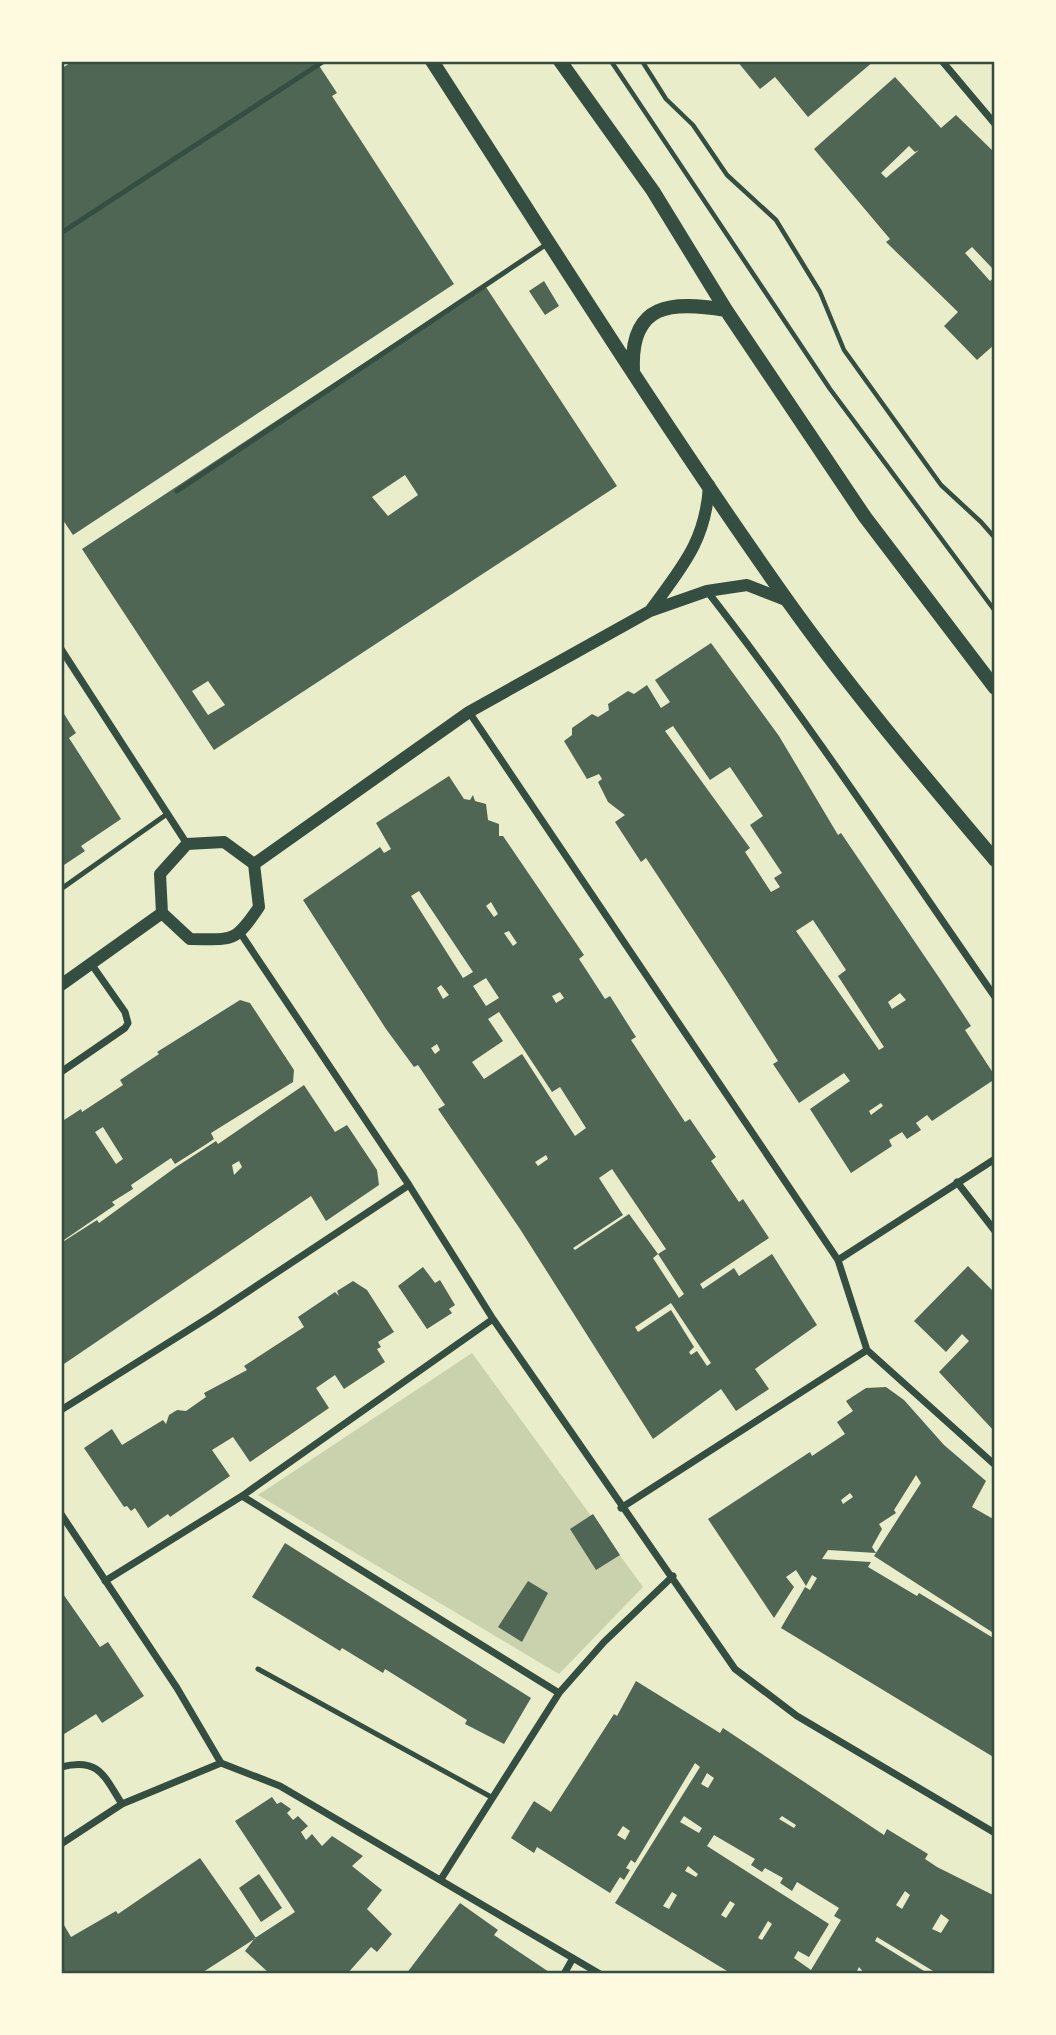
<svg xmlns="http://www.w3.org/2000/svg" width="1056" height="2035" font-family="'Exo 2',sans-serif">
  <style>
    .green { fill: #cad2ad }
    .building { fill: #4f6655; fill-rule: evenodd }
    .lines { fill: none; stroke-linecap: round; stroke-linejoin: round }
    .path { stroke: #344e41; stroke-width: 4.5 }
    .service { stroke: #344e41; stroke-width: 5 }
    .minor { stroke: #344e41; stroke-width: 7 }
    .tertiary { stroke: #344e41; stroke-width: 12 }
    .secondary { stroke: #344e41; stroke-width: 14 }
    .neatline { fill: none; stroke: #344e41; stroke-width: 2.5 }
  </style>
  <rect width="100%" height="100%" fill="#e9edc9"/>
  <path class="green" d="M472 1353 643 1587 559 1674 258 1495Z"/>
  <path class="building" d="M73 61H316L337 93 332 96 334 99 454 284 73 535 61 517V69Z
    M737 61 771 64 874 61 808 117 775 77 760 89Z
    M895 77 941 128 956 115 995 153V266L992 268 972 247 965 253 990 281 995 277V344L977 360 944 326 958 312 886 242 890 239 814 149ZM909 146 915 152 919 150 886 178 881 173Z
    M544 281 559 306 545 315 529 291Z
    M484 284 617 486 214 750 82 549ZM405 475 418 495 388 516 372 497ZM208 681 225 705 208 715 192 691Z
    M711 643 779 736 838 835 841 833 940 979 971 1026 965 1030 995 1076V1079L932 1121 927 1115 916 1123 921 1130 907 1139 902 1132 889 1140 892 1146 851 1173 810 1109 850 1081 844 1073 799 1103 773 1064 778 1061 725 978 646 858 641 862 615 822 625 815 608 802 598 782 602 779 599 774 587 779 564 741 572 735V728L592 714 598 717 609 710 608 704 628 691 634 694 647 685 661 708 670 702 655 680ZM673 726 710 780 730 767 763 816 750 825 782 873 774 878 780 887 771 892 745 852 750 848 665 731ZM813 920 846 970 838 976 884 1047 879 1050 796 931ZM900 993 906 1000 892 1009 888 1002ZM881 1103 883 1106 871 1115 869 1111Z
    M61 709 76 733 69 738 121 819 81 846 85 851 61 867Z
    M449 776 464 799 470 800 473 795 475 801 486 804 488 820 499 824V836H503L584 955 579 959 583 965 605 999 610 996 636 1037 631 1040 685 1122 690 1119 716 1157 711 1161 739 1202 743 1199 769 1238 700 1284 703 1289 734 1268 739 1276 772 1254 817 1325 755 1369 769 1389 736 1411 721 1389 653 1439 520 1229 438 1109 445 1105 418 1065 414 1067 386 1029 303 900 380 847 384 853 391 849 376 823ZM419 891 473 972 463 978 411 896ZM491 902 498 914 494 917 486 906ZM509 931 517 943 513 946 504 933ZM486 978 499 998 486 1006 473 986ZM441 985 449 995 443 999 437 988ZM560 992 564 998 556 1003 552 996ZM499 1012 552 1092 560 1087 586 1128 575 1136 522 1054 484 1079 472 1062 503 1041 488 1019ZM437 1044 440 1050 435 1054 431 1048ZM546 1155 548 1159 538 1166 535 1162ZM612 1169 666 1249 658 1254 684 1294 679 1298 653 1258 658 1254 629 1214 575 1250 573 1248 623 1215 599 1178ZM671 1303 711 1363 707 1366 697 1351 691 1355 689 1352 694 1347 671 1310 638 1332 635 1327Z
    M240 1000 250 1003 294 1070 293 1082 211 1133 214 1139 205 1145 175 1164 171 1158 131 1185 133 1189 112 1202 115 1205 61 1242V1122L81 1109 82 1112 123 1085 120 1080 159 1054 157 1052ZM103 1127 123 1159 116 1164 95 1132Z
    M304 1085 335 1132 347 1125 377 1170 379 1185 326 1221 311 1196 61 1366V1243L97 1220 99 1223 176 1167 216 1141 218 1144ZM239 1161 242 1167 234 1175 232 1165Z
    M968 1266 995 1293V1432L939 1372 969 1341 962 1334 946 1352 914 1321Z
    M423 1267 435 1283 440 1280 455 1305 449 1309 452 1313 427 1329 398 1286Z
    M353 1281 367 1290 394 1332 378 1342 381 1347 377 1349 385 1362 344 1389 335 1375 316 1388 329 1408 250 1462 233 1437 212 1450 230 1476 170 1517 168 1514 148 1528 135 1508 131 1511 127 1506 124 1507 84 1448 112 1429 122 1445 163 1420 166 1424 169 1415 177 1410 186 1411 206 1397 204 1393 247 1370 244 1366 304 1327 298 1317 335 1292 339 1296 337 1291Z
    M886 1387 904 1400 944 1445 986 1481 972 1507 995 1520V1634L874 1556 899 1517 921 1483 916 1475 894 1510 896 1513 879 1524 882 1529 872 1547 876 1553 828 1550 822 1559 871 1562 868 1567 917 1596 919 1593 995 1639V1758L781 1628 805 1587 810 1590 817 1578 812 1575 806 1586 796 1570 786 1577 794 1587 774 1618 708 1519 810 1452 812 1456 845 1434 837 1422 853 1411 846 1401 866 1388ZM850 1493 853 1497 843 1504 841 1500Z
    M593 1514 620 1555 596 1570 570 1529Z
    M285 1543 531 1698 504 1744 465 1724 467 1720 385 1669 383 1673 342 1648 340 1651 252 1597Z
    M528 1581 548 1593 522 1642 498 1627Z
    M61 1591 100 1647 108 1642 144 1696 102 1723 96 1714 61 1736Z
    M636 1681 720 1733 723 1728 884 1835 887 1829 928 1854 925 1859 937 1867 995 1896V1974H938L877 1937 875 1941 929 1974H865L859 1967 857 1971 861 1974H732L615 1903 700 1767 695 1763 635 1863 631 1860 626 1868 630 1870 624 1880 620 1877 610 1893 537 1847 534 1853 511 1838 534 1801 551 1812 614 1714 617 1716ZM707 1773 714 1778 708 1788 701 1784ZM684 1816 702 1828 699 1833 680 1822ZM782 1816 796 1825 794 1828 779 1819ZM623 1826 630 1831 625 1840 617 1835ZM714 1835 755 1859 751 1865 762 1872 765 1868 783 1878 780 1883 792 1891 797 1882 839 1908 834 1916 841 1920 811 1970 794 1958 798 1951 809 1957 829 1924 707 1846ZM688 1866 698 1874 696 1877 685 1871ZM905 1891 910 1895 902 1909 896 1905ZM672 1892 677 1895 669 1909 663 1906ZM730 1901 735 1904 726 1918 721 1915ZM941 1914 949 1920 941 1933 932 1929ZM768 1921 772 1924 762 1940 758 1938Z
    M272 1797 277 1804 281 1802 291 1809 287 1813 293 1820 298 1816 308 1826 301 1832 306 1840 312 1834 322 1846 332 1836 363 1856 352 1866 382 1890 367 1909 392 1934 377 1952 371 1947 347 1974H270L245 1951 255 1938 295 1912 235 1821Z
    M200 1858 256 1938 200 1974H61V1920L71 1937 116 1911 118 1914Z
    M259 1874 282 1908 261 1922 239 1888Z
    M460 1903 498 1930 494 1935 552 1974H406Z"/>
  <g class="lines">
    <path class="path" d="M611 61 830 389 995 611
      M642 61 666 99 693 125 727 175 776 220 820 292 844 350 941 485 981 522 995 538"/>
    <path class="service" d="M61 233 324 61
      M177 491 547 244
      M61 889 167 814
      M258 1669 493 1798"/>
    <path class="minor" d="M942 61 995 124
      M707 591C809 722 900 860 995 997
      M61 649 187 844
      M469 712 838 1260 867 1350 995 1465
      M241 934 409 1185 493 1319 735 1669 797 1716 995 1833
      M61 1072 125 1028 128 1023 125 1012 92 965
      M957 1182 995 1231
      M838 1260 995 1159
      M61 1410 211 1316 409 1185
      M242 1496 559 1693
      M621 1508 867 1350
      M61 1514 177 1688 221 1763
      M105 1581 242 1496 493 1319
      M61 1767C99 1757 104 1776 122 1804
      M61 1844 122 1804 221 1763 280 1786 600 1974
      M441 1879 559 1693 604 1642 673 1576
      M564 1974 573 1958"/>
    <path class="tertiary" d="M650 611C682 567 706 541 709 485
      M224 842 254 864 259 907C234 944 233 939 190 939L162 913 160 874 187 844Z
      M254 864 469 712 650 611 707 591 747 585 788 601
      M61 985 162 913"/>
    <path class="secondary" d="M432 61C549 242 663 425 787 600 851 690 924 776 995 860
      M560 61 653 191 726 310 865 517 995 688
      M633 370C630 302 672 301 726 310"/>
  </g>
  <rect width="1056" height="2035" fill="none" stroke="#fefae0" stroke-width="126"/>
  <rect x="63" y="63" width="930" height="1909" class="neatline"/>
</svg>
